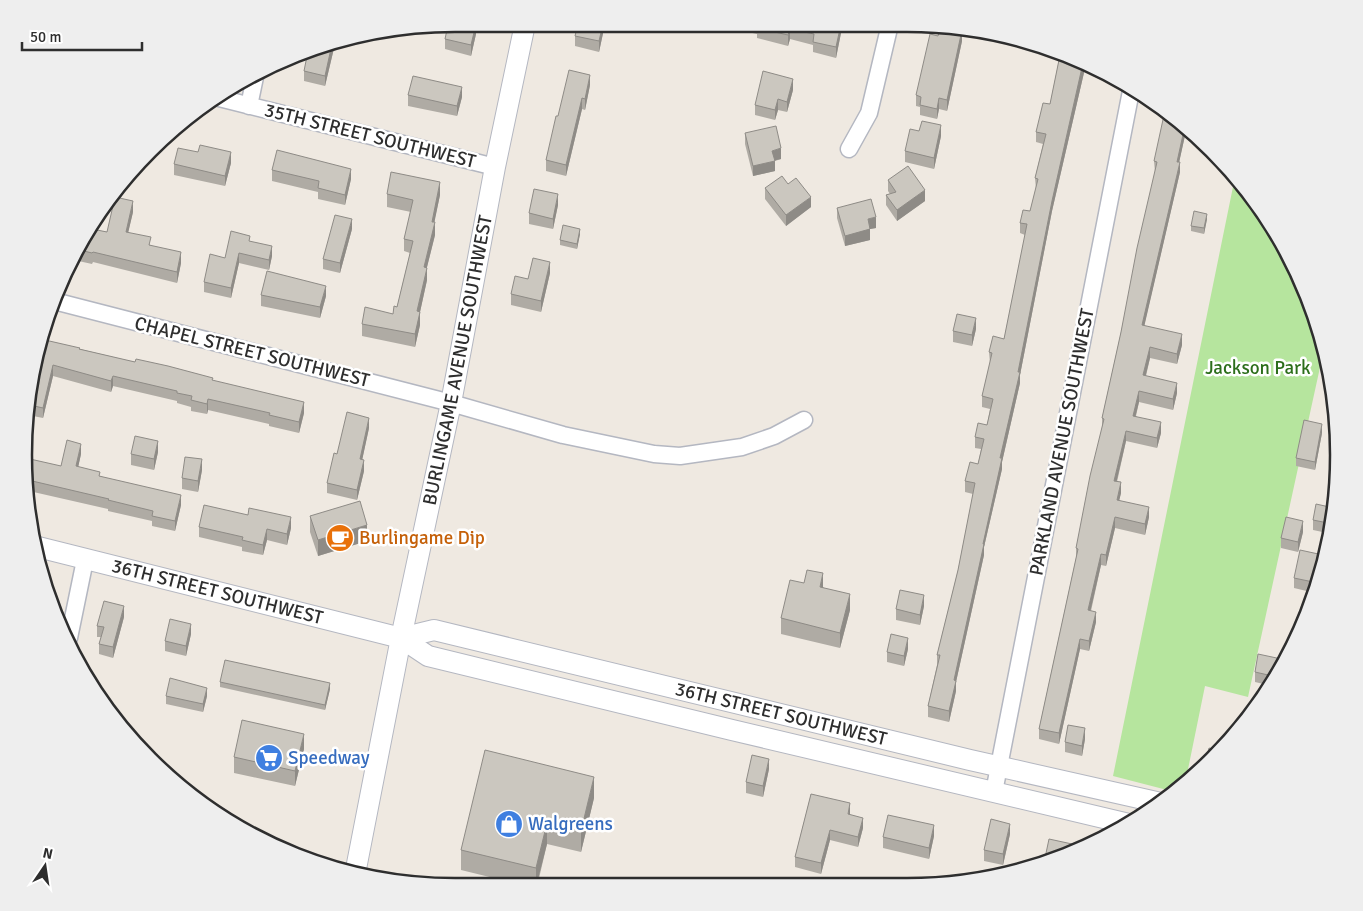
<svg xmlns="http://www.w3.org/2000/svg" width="1363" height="911" font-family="Signika,sans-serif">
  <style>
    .green { fill: #b6e59e }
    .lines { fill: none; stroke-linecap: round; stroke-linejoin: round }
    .minor-casing { stroke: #b4b7c1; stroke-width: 19 }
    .tertiary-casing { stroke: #b4b7c1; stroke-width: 22 }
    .minor { stroke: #fff; stroke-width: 16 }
    .tertiary { stroke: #fff; stroke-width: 20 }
    .wall { fill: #afaba4 }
    .shaded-wall { fill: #8e8b86 }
    .building { fill: #cbc7bf; stroke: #8e8b86 }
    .labels { text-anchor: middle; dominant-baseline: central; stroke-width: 5; stroke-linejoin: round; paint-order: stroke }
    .street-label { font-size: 19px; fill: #2e2e2e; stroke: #fff }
    .park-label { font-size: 19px; fill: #2c6e1b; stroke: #fff }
    .food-label { font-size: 19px; fill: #c56008; stroke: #fff; text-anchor: start }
    .shop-label { font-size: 19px; fill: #366cbe; stroke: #fff; text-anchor: start }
    .rim { fill: none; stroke: #2e2e2e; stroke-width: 2.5 }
  </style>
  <rect width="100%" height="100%" fill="#efe9e1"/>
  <path class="green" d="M1235 177 1266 215 1306 290 1324 349 1248 697 1205 686 1185 784 1175 792 1113 776Z"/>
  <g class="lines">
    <g class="minor-casing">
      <path id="minor" d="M215 97 495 167
        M249 106 255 77
        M849 149 869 113 890 24
        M54 301 451 403 563 435 654 454 680 456 742 447 774 436 804 420
        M69 638 85 560
        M994 792 1131 91"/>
    </g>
    <g class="tertiary-casing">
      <g id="tertiary">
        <path id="s1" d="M34 546 401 638 428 656 732 730 1129 824"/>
        <path id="s2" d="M401 638 434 630 970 760 1161 803"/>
        <path id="s3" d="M355 874 401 638 451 403 495 167 525 24"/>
      </g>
    </g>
    <use href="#minor" class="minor"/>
    <use href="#tertiary" class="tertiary"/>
  </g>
  <path class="wall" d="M605 24 599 52 575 46V36Z
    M711 24H842V28L836 58 813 52V45L790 39 788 46 757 38V34Z
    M940 27 963 29 962 33V41L947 111 939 109 937 119 920 115V107L916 106V95L938 36Z
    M476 34 471 56 445 49V39Z
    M335 44 325 86 304 81V71L317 47Z
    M1060 55 1086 64 1052 211 1020 375V383L1002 462V469L984 547V555L956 682V691L949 722 928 717V706L937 665V655L958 570 973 494 965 492V481L978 464 981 449 975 448V437L987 425 990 409 982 407V396L990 363 989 352 1004 339 1025 235 1020 233V223L1030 211 1036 189 1035 178 1043 144 1036 142V132L1050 104Z
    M590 85 585 110 582 109 566 176 546 171V160L558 116Z
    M793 90 787 112 778 110 775 120 755 115V105Z
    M408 95 462 97 457 116 408 106Z
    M1186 131 1179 162 1180 172 1144 326 1182 345 1177 364 1150 358 1146 376 1177 393 1173 410 1139 402 1136 416 1161 433 1157 448 1126 441 1117 482 1121 493 1119 500 1149 517 1145 535 1115 528 1106 566 1101 565 1091 611 1096 622 1089 651 1080 649 1059 744 1039 739V729L1076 558V548L1102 429V418L1121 332 1155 172 1154 161Z
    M745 133 781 159 775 161V171L753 176 745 144Z
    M941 136 934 169 905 162V151Z
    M231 163 225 186 174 175V164Z
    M272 170 351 179 345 205 318 199V192L272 181Z
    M888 180 925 201 897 221 886 205V195L890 194 888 191Z
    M788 184 811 207 786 226 765 199V188Z
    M387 194 440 195 434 222 435 235 427 267V280L420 312V325L415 347 362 336V324L393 314 397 307 410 253 404 251V239L411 212 387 207Z
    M558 205 553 229 529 224V213Z
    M837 208 876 228 870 229V240L845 246 837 218Z
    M133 212 128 232 181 263 177 283 93 262 92 264 74 260 92 229 107 232Z
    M1207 219 1204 234 1191 231V226Z
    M352 229 340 273 323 269V259Z
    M580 234 577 249 560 245V240Z
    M250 241 272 256 269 270 239 263 231 298 204 292V282L225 258Z
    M550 273 541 312 511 305V294L528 279Z
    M261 295 326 296 320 318 261 306Z
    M976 329 972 346 953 342V331Z
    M45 340 80 349 213 381 304 413 299 433 269 426V424L208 410 207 414 191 411V407L177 403V401L113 386 111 392 53 376 43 418 28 415Z
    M369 428 362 460 364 471 357 500 327 493V483L337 454Z
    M1322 433 1315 470 1296 466V458Z
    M158 452 154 470 131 465V454Z
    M81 454 78 467 100 476 181 505 175 531 152 526V521L108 511V509L29 491 28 470 61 466Z
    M202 470 198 492 182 489V478Z
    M1334 508 1332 534 1313 530V520Z
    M310 516 367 541 318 556 310 532Z
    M199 527 291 528 287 545 267 540 263 555 242 551V547L199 537Z
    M1303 532 1298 552 1281 548V538Z
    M1323 566 1315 593 1294 588V578Z
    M823 587 850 610 840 648 781 634V618Z
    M924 606 920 625 896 620V609Z
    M124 617 113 658 99 654V644L101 637H97V626Z
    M191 634 186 656 165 651V641Z
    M908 649 904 666 887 662V652Z
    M1286 660 1272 686 1255 682V672Z
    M220 682 330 689 325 710 220 687Z
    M166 696H207L203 712 166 704Z
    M1085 739 1082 756 1065 752V742Z
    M304 749 295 786 234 773V757Z
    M769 769 763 797 746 793V782Z
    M811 794 850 815 863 828 858 847 830 840 821 874 795 867V857Z
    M594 798 581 852 547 844 537 887H531L461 870V850Z
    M1010 834 1003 865 984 861V850Z
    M934 836 929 859 883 848V837Z
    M1073 854 1045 863V858Z"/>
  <path class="shaded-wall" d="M476 24V34L471 56V45Z
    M603 24H605L599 52V41Z
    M841 24H842V28L836 58V47Z
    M790 29V39L788 46V35Z
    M960 29H963L962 33V41L947 111V100Z
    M332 44H335L325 86V76Z
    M1083 63 1086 64 1052 211 1020 375V383L1002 462V469L984 547V555L956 682V691L949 722V711L954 680 1018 372 1052 201Z
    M590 75V85L585 110V99Z
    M793 79V90L787 112V102Z
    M462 87V97L457 116V106Z
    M582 98V109L566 176V165Z
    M939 98V109L937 119V109Z
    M778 99V110L775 120V110Z
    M941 125V136L934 169V158Z
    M1184 130 1186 131 1177 172V162Z
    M781 148V159L772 161V151Z
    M231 152V163L225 186V176Z
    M775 161V171L753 176V166Z
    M1180 162V172L1142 336V325Z
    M351 169V179L345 205V195Z
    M440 182V195L432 234V222Z
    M925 190V201L897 221V210Z
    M558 194V205L553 229V219Z
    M811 197V207L786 226V215Z
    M133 201V212L126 242V232Z
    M1207 214V219L1204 234V228Z
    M876 217V228L870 229V240L845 246V236L868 219Z
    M352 219V229L340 273V263Z
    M435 222V235L424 279V267Z
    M580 229V234L577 249V244Z
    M272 246V256L269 270V260Z
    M181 252V263L177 283V272Z
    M239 253V263L231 298V288Z
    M550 262V273L541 312V301Z
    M427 268V280L420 312V325L415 347V334L417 311Z
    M326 286V296L320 318V307Z
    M976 318V329L972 346V335Z
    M1182 334V345L1177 364V354Z
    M1150 347V358L1143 386V375Z
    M53 365V376L43 418V408Z
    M113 376V386L111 392V381Z
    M1177 383V393L1173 410V399Z
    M1139 391V402L1133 426V416Z
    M208 399V410L207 414V404Z
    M304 402V413L299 433V422Z
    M369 418V428L360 470V459Z
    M1161 422V433L1157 448V438Z
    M1322 424V433L1315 470V462Z
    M1126 431V441L1114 492V481Z
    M158 441V452L154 470V459Z
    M81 444V454L76 477V466Z
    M202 459V470L198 492V481Z
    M364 460V471L357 500V490Z
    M1121 482V493L1117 510V500Z
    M181 495V505L175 531V521Z
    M1149 507V517L1145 535V524Z
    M291 517V528L287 545V534Z
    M1115 517V528L1106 566V555Z
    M1303 521V532L1298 552V542Z
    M367 525V541L318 556V540Z
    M267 529V540L263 555V545Z
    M1101 554V565L1088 621V610Z
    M1323 555V565H1320Z
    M823 573V589L820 587Z
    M850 594V610L840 648V633Z
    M924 595V606L920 625V615Z
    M124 606V617L113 658V647Z
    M1096 612V622L1089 651V641Z
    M191 624V634L186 656V646Z
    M908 638V649L904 666V656Z
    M1080 639V649L1059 744V733Z
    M330 683V689L325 710V705Z
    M207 688V696L203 712V704Z
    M1085 728V739L1082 756V746Z
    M304 734V749L295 786V771Z
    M769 759V769L763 797V786Z
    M594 777V798L581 852V831Z
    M850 803V814L848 825V814Z
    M863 818V828L858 847V837Z
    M547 823V844L536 887V868Z
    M1010 824V834L1003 865V854Z
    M934 825V836L929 859V848Z
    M830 830V840L821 874V863Z"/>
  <path class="building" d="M456 24H476L471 45 445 39 448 25Z
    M578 24H603L599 41 575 36Z
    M758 24H841L836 47 813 42 814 34 790 29 788 35 757 28Z
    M940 27 960 29V30H962L947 100 939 98 937 109 920 105 921 97 916 95 930 34 938 36Z
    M332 44 325 76 304 71 308 51 317 47Z
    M1060 55 1083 63 1052 201 1018 372H1020L1000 458H1002L983 544H984L954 680 956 681 949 711 928 706 940 655H937L958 570 975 483 965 481 970 462 978 464 984 439 975 437 978 423 987 425 993 399 982 396 992 353 989 352 993 336 1004 339 1027 224 1020 223 1023 210 1030 211 1038 179 1035 178 1046 134 1036 132 1043 103 1050 104Z
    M569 70 590 75 585 99 582 98 566 165 546 160 556 116H558Z
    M763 71 793 79 787 102 778 99 775 110 755 105Z
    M413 76 462 87 457 106 408 95Z
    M1164 115 1184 130 1177 162H1180L1142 325 1182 334 1177 354 1150 347 1143 375 1177 383 1173 399 1139 391 1133 416 1161 422 1157 438 1126 431 1114 481 1121 482 1117 500 1149 507 1145 524 1115 517 1106 555 1101 554 1088 610 1096 612 1089 641 1080 639 1059 733 1039 729 1078 549 1076 548 1090 476 1104 419 1102 418 1121 332 1137 248 1157 162 1154 161Z
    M922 121 941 125 934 158 905 151 910 129 919 131Z
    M776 126 781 148 772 151 775 161 753 166 745 133Z
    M200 145 231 152 225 176 174 164 178 148 198 152Z
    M277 150 351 169 345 195 318 188 319 181 272 170Z
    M908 166 925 190 897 210 886 195 896 192 888 180Z
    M391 172 440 182 432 222H435L424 267 427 268 417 311 420 312 415 334 362 324 365 307 393 314 394 306 397 307 413 241 404 239 413 200 387 194Z
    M782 176 788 184 796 178 811 197 786 215 765 188Z
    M534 189 558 194 553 219 529 213Z
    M115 197 133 201 126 232 151 237 149 245 181 252 177 272 93 252 92 253 80 250 92 229 107 232Z
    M871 199 876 217 868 219 870 229 845 236 837 208Z
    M1194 211 1207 214 1204 228 1191 226Z
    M335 215 352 219 340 263 323 259Z
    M563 225 580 229 577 244 560 240Z
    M231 231 250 236 249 241 272 246 269 260 239 253 231 288 204 282 210 254 225 258Z
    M533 258 550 262 541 301 511 294 515 276 528 279Z
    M267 271 326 286 320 307 261 295Z
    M957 314 976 318 972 335 953 331Z
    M45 340 80 348 79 349 135 362 136 359 168 366 213 378 212 380 304 402 299 422 269 415 270 413 208 399 207 404 191 400 192 396 177 393V391L113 376 111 381 53 365 43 408 30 405Z
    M347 412 369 418 360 459 364 460 357 490 327 483 334 453 337 454Z
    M1304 420 1322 424 1315 462 1296 458Z
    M135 436 158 441 154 459 131 454Z
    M67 440 81 444 76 466 100 472 99 476 181 495 175 521 152 516 153 511 108 500 109 499 28 480V470L30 459 61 466Z
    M185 457 202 459 198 481 182 478Z
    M360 501 367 525 318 540 310 516Z
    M1316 504 1334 508 1333 524 1313 520Z
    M204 505 248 515 249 508 291 517 287 534 267 529 263 545 242 540 243 537 199 527Z
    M1286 517 1303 521 1298 542 1281 538Z
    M1300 550 1323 555 1320 565 1323 566 1318 583 1294 578Z
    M807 570 823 573 820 587 850 594 840 633 781 618 790 580 804 583Z
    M900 590 924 595 920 615 896 609Z
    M104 601 124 606 113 647 99 644 104 627 97 626Z
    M170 619 191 624 186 646 165 641Z
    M891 634 908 638 904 656 887 652Z
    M1258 654 1286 660 1277 677 1255 672Z
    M225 660 330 683 325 705 220 682Z
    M170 678 207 688 203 704 166 696Z
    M242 720 304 734 295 771 234 757Z
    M1068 725 1085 728 1082 746 1065 742Z
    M1209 748 1221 751 1213 761 1204 768Z
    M485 750 594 777 581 831 547 823 536 868 461 850Z
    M752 755 769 759 763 786 746 782Z
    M811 794 850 803 848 814 863 818 858 837 830 830 821 863 795 857Z
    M888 815 934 825 929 848 883 837Z
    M991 819 1010 824 1003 854 984 850Z
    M1049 839 1086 847 1073 854 1055 860 1045 858Z"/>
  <defs>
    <g id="cafe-disc" transform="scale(1.4375)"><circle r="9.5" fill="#e8710a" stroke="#fff"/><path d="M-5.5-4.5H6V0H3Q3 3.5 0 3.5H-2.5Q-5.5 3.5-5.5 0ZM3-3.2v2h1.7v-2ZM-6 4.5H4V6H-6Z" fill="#fff"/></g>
    <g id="supermarket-disc" transform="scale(1.4375)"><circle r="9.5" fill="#3f7fe0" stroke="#fff"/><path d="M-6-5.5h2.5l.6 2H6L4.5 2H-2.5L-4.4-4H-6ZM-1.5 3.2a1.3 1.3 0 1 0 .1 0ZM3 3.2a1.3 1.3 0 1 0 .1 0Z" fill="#fff"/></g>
    <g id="shop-disc" transform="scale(1.4375)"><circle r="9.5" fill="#3f7fe0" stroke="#fff"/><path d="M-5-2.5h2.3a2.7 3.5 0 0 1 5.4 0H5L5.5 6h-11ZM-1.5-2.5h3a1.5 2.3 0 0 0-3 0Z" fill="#fff"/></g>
  </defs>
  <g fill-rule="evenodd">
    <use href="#cafe-disc" x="340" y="538"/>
    <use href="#supermarket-disc" x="269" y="758"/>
    <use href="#shop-disc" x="509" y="824"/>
  </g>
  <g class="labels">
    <g class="street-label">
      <text transform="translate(370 136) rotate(14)">35TH STREET SOUTHWEST</text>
      <text transform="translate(252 352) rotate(14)">CHAPEL STREET SOUTHWEST</text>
      <text stroke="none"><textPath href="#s3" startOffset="524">BURLINGAME AVENUE SOUTHWEST</textPath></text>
      <text transform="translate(1062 442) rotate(-79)">PARKLAND AVENUE SOUTHWEST</text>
      <text stroke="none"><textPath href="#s1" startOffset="189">36TH STREET SOUTHWEST</textPath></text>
      <text stroke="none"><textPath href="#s2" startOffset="391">36TH STREET SOUTHWEST</textPath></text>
    </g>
    <g class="park-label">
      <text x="1258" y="368">Jackson Park</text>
    </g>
    <g class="food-label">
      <text x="359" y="538">Burlingame Dip</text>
    </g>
    <g class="shop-label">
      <text x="288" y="758">Speedway</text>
      <text x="528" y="824">Walgreens</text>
    </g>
  </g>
  <path d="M0 0H1363V911H0ZM455 32H907A423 423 0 0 1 1330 455V455A423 423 0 0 1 907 878H455A423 423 0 0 1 32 455V455A423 423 0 0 1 455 32Z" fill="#eee" fill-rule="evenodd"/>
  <path class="rim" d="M455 32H907A423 423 0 0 1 1330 455V455A423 423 0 0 1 907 878H455A423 423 0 0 1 32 455V455A423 423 0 0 1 455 32Z"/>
  <g transform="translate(45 866) rotate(13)" stroke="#ffffff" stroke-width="4" paint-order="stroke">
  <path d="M0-4L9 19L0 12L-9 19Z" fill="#2e2e2e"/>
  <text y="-8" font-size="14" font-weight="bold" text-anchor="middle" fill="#2e2e2e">N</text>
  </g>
  <path d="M22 42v8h120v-8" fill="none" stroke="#2e2e2e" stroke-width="2.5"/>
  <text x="30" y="42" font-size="15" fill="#2e2e2e" stroke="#ffffff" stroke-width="4" paint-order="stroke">50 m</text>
</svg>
